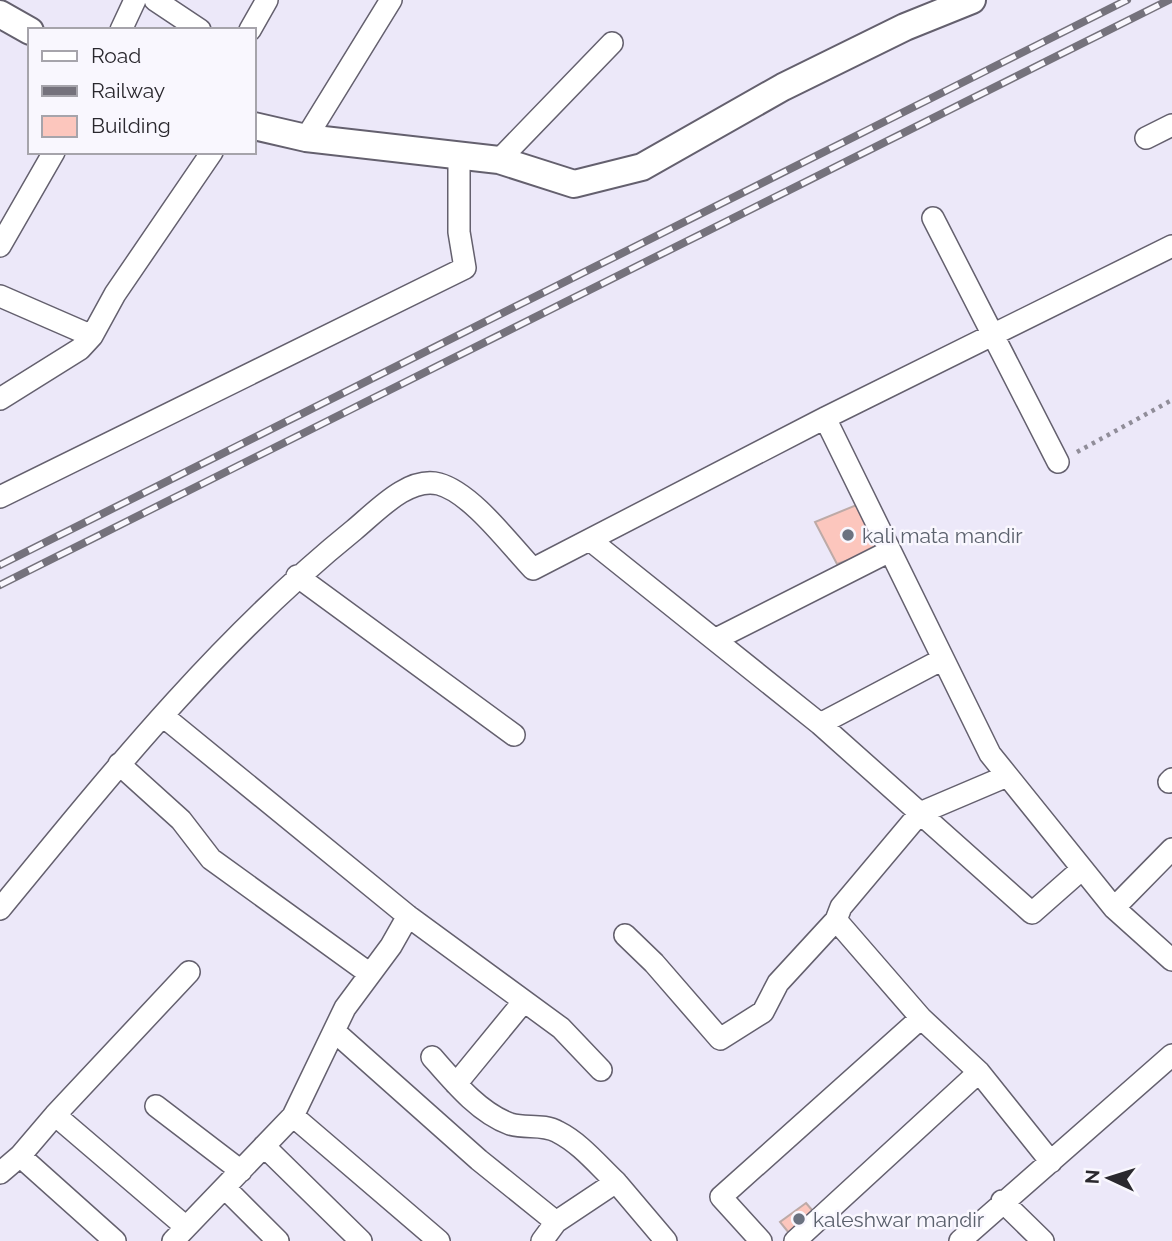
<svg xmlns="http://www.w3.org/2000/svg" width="1172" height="1241" font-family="Raleway,sans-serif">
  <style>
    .building { fill: #fcc6bd; stroke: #bdaaa7; stroke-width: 2 }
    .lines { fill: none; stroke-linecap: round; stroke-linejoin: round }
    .minor-casing { stroke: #64606e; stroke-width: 24 }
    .tertiary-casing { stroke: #64606e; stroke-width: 30 }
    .path { stroke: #908d99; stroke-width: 4.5; stroke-dasharray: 3.5 5; stroke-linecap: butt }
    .minor { stroke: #fff; stroke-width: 21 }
    .tertiary { stroke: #fff; stroke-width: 26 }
    .rail-casing { stroke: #75727c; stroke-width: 8 }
    .rail { stroke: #f9f7fe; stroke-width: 5; stroke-dasharray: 16; stroke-linecap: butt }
    .worship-dot { fill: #6b7280; stroke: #f9f7fe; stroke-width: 2.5 }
    .labels { text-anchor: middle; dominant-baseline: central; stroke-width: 5; stroke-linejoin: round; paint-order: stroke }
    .worship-label { font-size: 21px; fill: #5b616d; stroke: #f9f7fe; text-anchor: start }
  </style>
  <rect width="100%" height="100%" fill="#ece8f9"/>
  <path class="building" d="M859 504 880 549 837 564 815 522Z
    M806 1203 818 1217 793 1238 780 1222Z"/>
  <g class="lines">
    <g class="minor-casing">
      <path id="minor" d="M155 0 200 30
        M121 30 135 0
        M250 30 267 0
        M306 138 391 0
        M1146 138 1172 125
        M499 160 612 43
        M933 218 1058 462
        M0 246 54 152
        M0 296 92 336 80 349 0 399
        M92 336 115 294 212 152
        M825 418 990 754 1114 908 1172 960
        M0 497 465 268 459 232V155
        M590 540 820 724 1032 913 1082 869
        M297 576 514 735
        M716 639 890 551
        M163 716 408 916 561 1028 601 1070
        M820 724 943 659
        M119 764 181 820 211 859 370 974
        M1169 782 1172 779
        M1114 908 1172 849
        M0 909C109 776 219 639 354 530 376 512 408 476 439 484 472 493 510 545 533 569L825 418 1172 246
        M836 920 921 1018 979 1072 1051 1162
        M625 935 654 963 720 1039 763 1012 778 983 836 920 841 907 920 813 1007 776
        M334 1031 479 1160 556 1222
        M432 1057C453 1081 479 1113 510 1124 526 1129 543 1123 558 1132 580 1143 598 1165 616 1182L556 1222 542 1241
        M456 1084 524 1001
        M156 1106 241 1171
        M55 1115 186 1227
        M293 1116 439 1241
        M264 1146 361 1241
        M20 1156 115 1241
        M0 1173 20 1156 55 1115 189 972
        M616 1182 666 1241
        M225 1188 278 1241
        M1002 1201 1043 1241
        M173 1241 293 1116 345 1008 391 946 408 916
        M761 1241 721 1197 921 1018
        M795 1241 979 1072
        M960 1241 1172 1055"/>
    </g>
    <g class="tertiary-casing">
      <path id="tertiary" d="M0 14 30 31
        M254 126 306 138 499 160 574 184 642 167 783 87 905 27 972 0"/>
    </g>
    <path class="path" d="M1077 452 1172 400"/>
    <use href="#minor" class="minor"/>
    <use href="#tertiary" class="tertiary"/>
    <g class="rail-casing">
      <path id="rail" d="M0 565 1127 0
        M0 585 1169 0"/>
    </g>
    <use href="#rail" class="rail"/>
  </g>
  <g class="worship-dot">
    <circle cx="848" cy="535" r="7"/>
    <circle cx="799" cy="1219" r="7"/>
  </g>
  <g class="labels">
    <g class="worship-label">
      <text x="862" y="535">kali mata mandir</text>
      <text x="813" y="1219">kaleshwar mandir</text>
    </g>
  </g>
  <rect x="28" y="28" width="228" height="126" fill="#f9f7fe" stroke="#a6a4ab" stroke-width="2"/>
  <rect x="42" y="51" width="35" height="10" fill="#ffffff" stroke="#a6a4ab" stroke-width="2"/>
  <text x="91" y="63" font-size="21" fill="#2a282e">Road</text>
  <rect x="42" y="86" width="35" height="10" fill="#75727c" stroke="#a6a4ab" stroke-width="2"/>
  <text x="91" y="98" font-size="21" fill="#2a282e">Railway</text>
  <rect x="42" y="116" width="35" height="21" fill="#fcc6bd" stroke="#a6a4ab" stroke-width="2"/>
  <text x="91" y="133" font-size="21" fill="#2a282e">Building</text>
  <g transform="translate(1109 1178) rotate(274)" stroke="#f9f7fe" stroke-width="5" paint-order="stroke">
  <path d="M0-5L12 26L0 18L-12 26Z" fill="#2a282e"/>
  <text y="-10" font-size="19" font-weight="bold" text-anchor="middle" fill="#2a282e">N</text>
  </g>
</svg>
